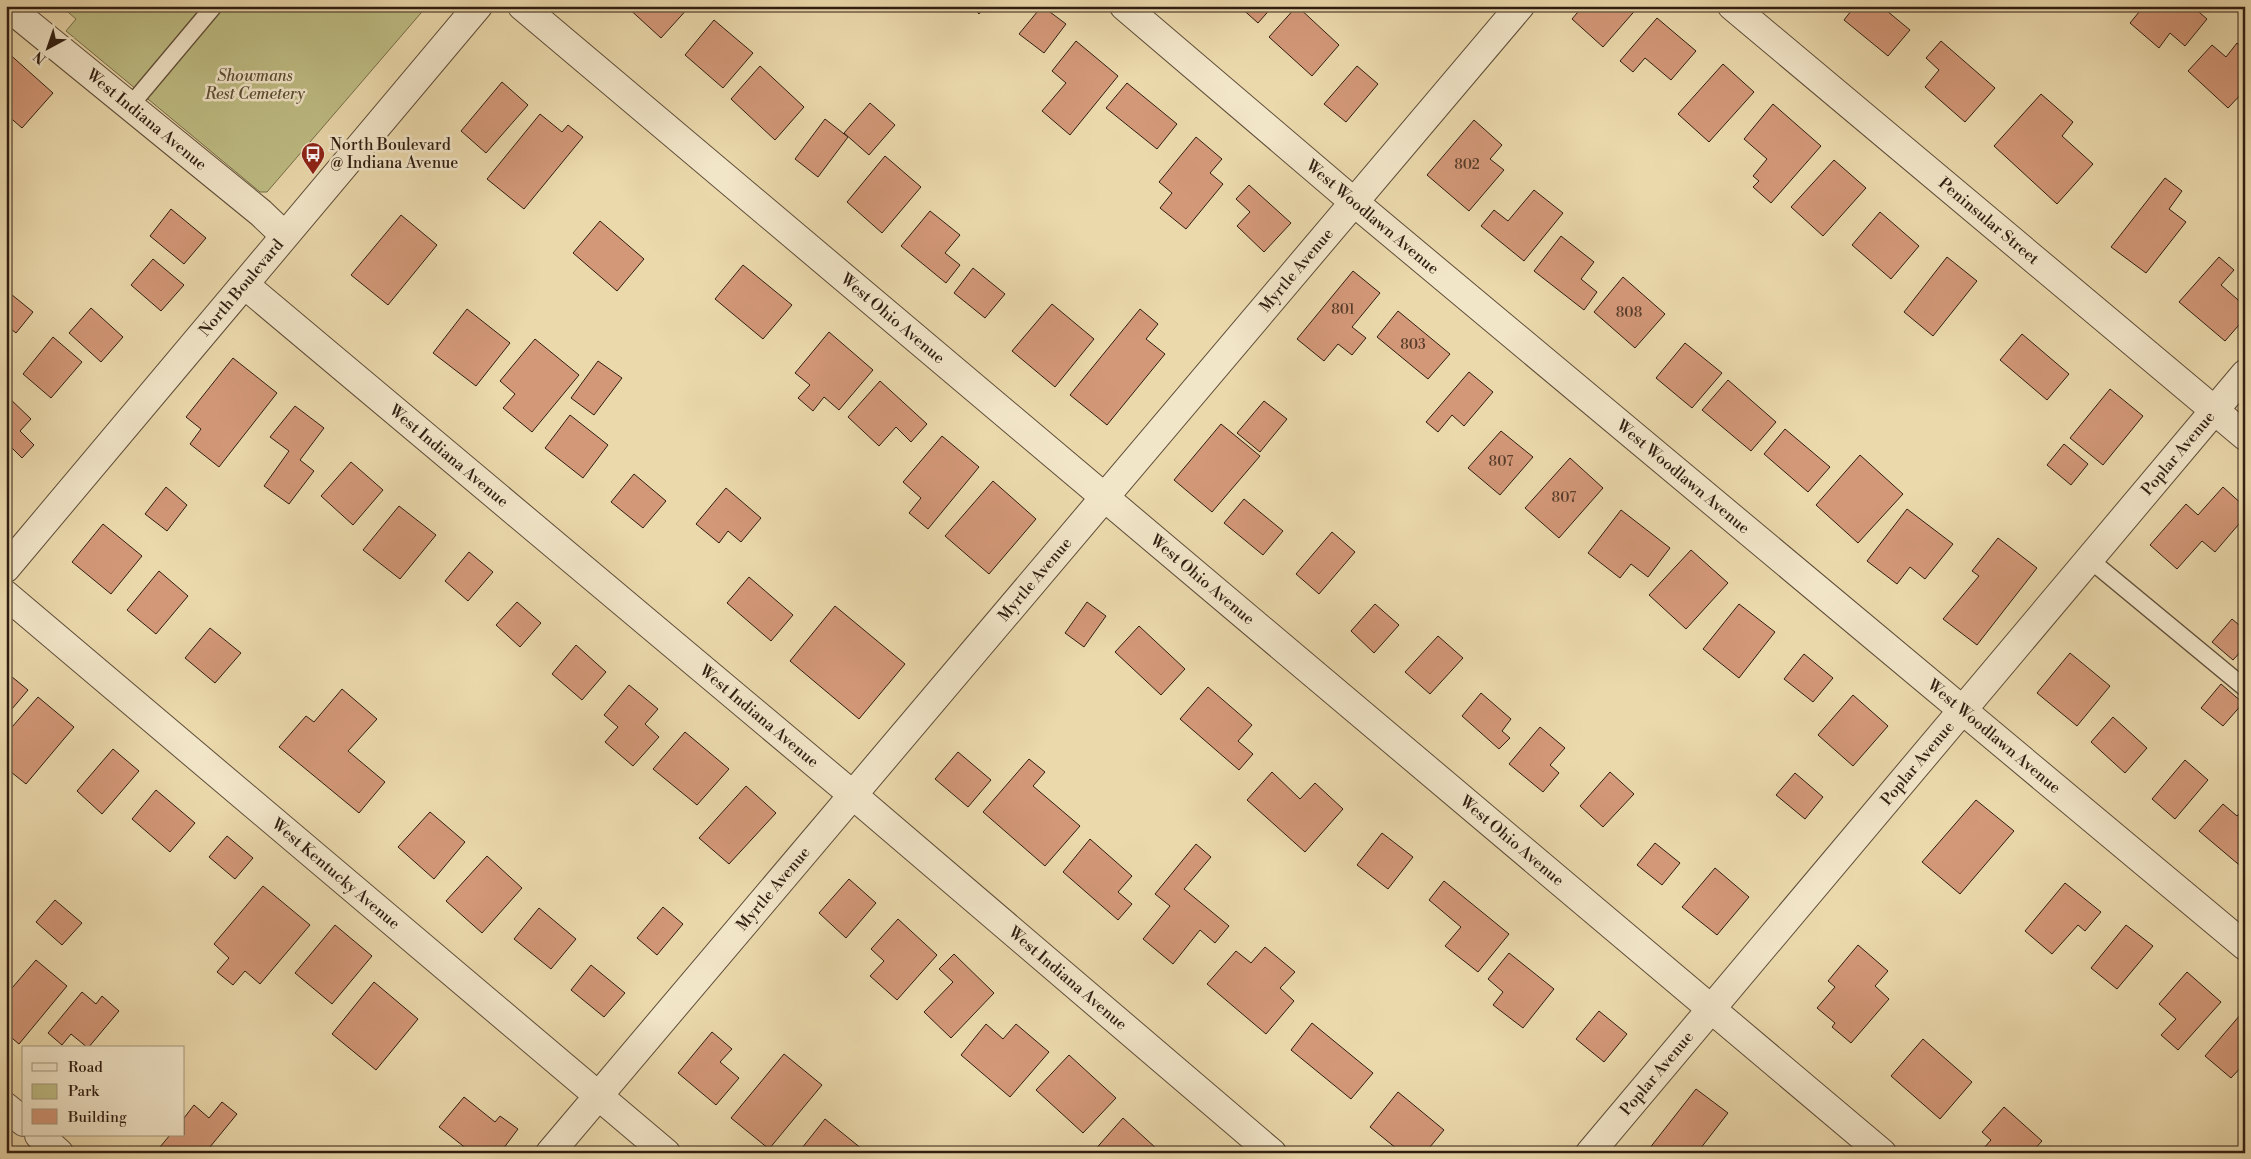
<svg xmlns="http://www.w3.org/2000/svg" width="2251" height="1159" font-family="'Libre Bodoni',serif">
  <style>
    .green { fill: #bebd84; stroke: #776e4a }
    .building { fill: #d39878; stroke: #301e11 }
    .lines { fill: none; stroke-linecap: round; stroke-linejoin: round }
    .service-casing { stroke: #5f4d38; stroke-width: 19 }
    .minor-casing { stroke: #5f4d38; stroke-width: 30 }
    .tertiary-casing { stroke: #5f4d38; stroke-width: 30 }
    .service { stroke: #f2e6c9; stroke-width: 16 }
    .minor { stroke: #f2e6c9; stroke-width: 28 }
    .tertiary { stroke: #f2e6c9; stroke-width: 28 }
    .labels { text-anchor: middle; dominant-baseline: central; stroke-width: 5; stroke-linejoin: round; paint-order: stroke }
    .number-label { font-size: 14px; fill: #593c2b }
    .park-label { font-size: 16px; font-style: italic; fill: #5b4e34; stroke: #f2e6c9 }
    .street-label { font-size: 16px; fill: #301e11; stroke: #f2e6c9 }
    .poi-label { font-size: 16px; fill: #301e11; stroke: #f2e6c9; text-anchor: start }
  </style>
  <rect width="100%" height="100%" fill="#ebd9ac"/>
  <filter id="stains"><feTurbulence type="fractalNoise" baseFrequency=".004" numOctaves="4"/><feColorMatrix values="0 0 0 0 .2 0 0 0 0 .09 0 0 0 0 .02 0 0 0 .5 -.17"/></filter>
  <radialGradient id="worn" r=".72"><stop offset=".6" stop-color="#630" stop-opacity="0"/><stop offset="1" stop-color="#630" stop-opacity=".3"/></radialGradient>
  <path class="green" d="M61 6H427L267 192H260L66 31 76 19Z"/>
  <path class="building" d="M626 6H690L661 38Z
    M971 6H985L979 14Z
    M1042 6 1066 24 1044 53 1019 34Z
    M1239 6H1273L1258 23Z
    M1297 6 1339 45 1312 76 1269 37Z
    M1583 6H1639L1603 47 1572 19Z
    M1855 6H1881L1910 30 1888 56 1844 20Z
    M2144 6H2192L2207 19 2185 46 2170 33 2159 48 2130 23Z
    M1657 18 1696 51 1671 80 1645 58 1633 72 1620 61Z
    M714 20 753 53 723 88 685 55Z
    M1076 41 1118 76 1070 135 1042 111 1066 83 1052 71Z
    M1941 41 1995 88 1965 122 1925 87 1939 70 1926 58Z
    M2237 43 2245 50V90L2228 108 2188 71 2212 45 2226 57Z
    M6 51 53 93 22 128 6 114Z
    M1723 64 1754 92 1709 142 1678 114Z
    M760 66 804 107 775 140 731 99Z
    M1357 66 1378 84 1346 122 1324 104Z
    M502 82 528 105 486 153 461 131Z
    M1127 83 1177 124 1157 149 1106 108Z
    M2041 94 2073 122 2062 136 2093 164 2057 204 1994 146Z
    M870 103 895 125 869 155 844 133Z
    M1773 104 1821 146 1771 203 1753 187 1759 181 1753 176 1767 159 1744 139Z
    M540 114 562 132 568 125 583 137 524 209 487 179Z
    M825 119 848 137 818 177 795 159Z
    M1474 120 1502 145 1490 159 1504 170 1469 211 1427 175Z
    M1196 137 1222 159 1210 173 1223 184 1186 229 1160 208 1172 193 1159 182Z
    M885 156 921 187 882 233 847 202Z
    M1834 160 1866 188 1823 236 1791 207Z
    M2165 178 2182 191 2169 209 2186 222 2146 273 2111 247Z
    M1249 185 1291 223 1264 252 1237 226 1250 212 1236 199Z
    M1534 190 1563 213 1524 261 1481 226 1494 210 1508 221Z
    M171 209 206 238 184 264 150 236Z
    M930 211 960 235 945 253 960 265 946 283 901 246Z
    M1880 212 1919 246 1891 279 1852 245Z
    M401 215 437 245 388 305 351 275Z
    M600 221 644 259 617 291 573 253Z
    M1561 236 1594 262 1581 279 1597 292 1584 310 1534 271Z
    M1947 257 1977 281 1933 336 1904 312Z
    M2219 257 2234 270 2221 285 2245 306V318L2225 341 2179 302Z
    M153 259 184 285 161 311 131 285Z
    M743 265 792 305 763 339 715 299Z
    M973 268 1005 294 985 318 954 293Z
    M1353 271 1380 293 1352 327 1366 338 1352 355 1338 344 1324 361 1297 339Z
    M1623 277 1665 314 1635 348 1594 312Z
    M6 290 33 312 16 333 6 325Z
    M1052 304 1094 339 1055 387 1012 351Z
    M91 308 123 337 101 362 69 333Z
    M467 309 510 343 476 386 433 353Z
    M1140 309 1158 324 1146 339 1165 354 1107 425 1070 395Z
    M1398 311 1450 354 1428 379 1377 337Z
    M829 332 873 370 839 410 824 397 813 411 798 398 810 385 795 373Z
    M2022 334 2069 374 2047 400 2000 360Z
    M53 337 82 362 51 398 23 374Z
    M535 339 579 375 532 432 503 408 515 394 500 381Z
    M1685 343 1722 373 1692 408 1656 378Z
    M233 358 277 393 219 467 190 444 201 429 186 417Z
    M598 361 622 378 594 415 571 398Z
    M1469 372 1493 392 1464 426 1452 415 1438 432 1426 422Z
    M1728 380 1776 422 1751 451 1702 410Z
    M880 381 927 424 911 442 896 427 879 446 848 417Z
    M2110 389 2143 416 2103 465 2070 438Z
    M6 395 31 419 20 431 34 445 22 458 8 444 6 446Z
    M1264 401 1287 419 1260 452 1237 433Z
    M295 406 324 428 300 460 314 471 289 504 264 486 289 451 270 437Z
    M570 415 608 445 583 478 545 448Z
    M1221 424 1260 456 1212 512 1174 480Z
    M1785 429 1830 467 1808 492 1764 454Z
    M1501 431 1533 457 1500 495 1468 468Z
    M942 436 979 467 928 529 909 513 921 498 903 482Z
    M2064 444 2088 464 2071 485 2047 465Z
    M1860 455 1903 494 1858 543 1816 505Z
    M1570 458 1603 488 1559 538 1525 508Z
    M351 462 383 490 353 525 321 496Z
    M634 474 666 501 643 528 611 502Z
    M993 481 1036 519 989 574 945 536Z
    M166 487 187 505 167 531 145 514Z
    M2223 487 2245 507V517L2215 552 2202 541 2177 569 2150 545 2186 504 2198 515Z
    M726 488 761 518 741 542 728 531 719 543 696 524Z
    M1244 499 1283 531 1263 555 1224 523Z
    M399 506 436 535 400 579 363 550Z
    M1907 509 1953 544 1925 579 1910 567 1897 584 1867 561Z
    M1621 510 1670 548 1648 577 1631 564 1620 578 1588 553Z
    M103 524 142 556 111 594 72 562Z
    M1332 532 1355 552 1319 594 1296 574Z
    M1998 538 2037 568 1977 645 1943 619 1979 576 1972 571Z
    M1691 550 1728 583 1686 629 1649 595Z
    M469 552 493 572 468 601 445 581Z
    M159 571 188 596 156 634 127 610Z
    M749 577 793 615 771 641 727 603Z
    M517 602 541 623 520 647 496 625Z
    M1087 602 1106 616 1084 647 1065 633Z
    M1375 604 1399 625 1374 653 1351 631Z
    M1739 604 1775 632 1739 678 1703 649Z
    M835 606 905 664 859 719 790 661Z
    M2232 619 2245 630V647L2233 660 2212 642Z
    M1139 626 1185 669 1161 695 1115 652Z
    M210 628 241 653 215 683 185 658Z
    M1438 636 1463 658 1430 694 1405 672Z
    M576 645 606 672 582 700 552 674Z
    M2070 653 2110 686 2077 726 2037 693Z
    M1804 654 1833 678 1813 702 1784 679Z
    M6 672 28 690 6 716Z
    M2221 684 2243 703 2223 726 2201 708Z
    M629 685 658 709 645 724 659 737 633 766 605 742 618 727 604 715Z
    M1208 687 1252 725 1238 741 1253 754 1239 770 1180 719Z
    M342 689 377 719 348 751 385 782 359 813 279 747 306 716 314 722Z
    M1481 693 1511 719 1502 731 1510 738 1499 749 1462 716Z
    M1853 695 1888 726 1853 766 1818 735Z
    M38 697 74 727 26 784 6 768V734Z
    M2113 717 2147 748 2125 773 2091 742Z
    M1540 727 1565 748 1550 765 1559 773 1543 792 1509 764Z
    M685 732 729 769 697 805 653 769Z
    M113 749 139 771 102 814 77 791Z
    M958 752 991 780 968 807 935 779Z
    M1029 759 1045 772 1033 786 1080 826 1045 866 983 812Z
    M2185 760 2208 780 2175 819 2152 799Z
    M1272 772 1300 799 1315 783 1343 809 1305 852 1247 800Z
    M1610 772 1634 794 1603 827 1580 806Z
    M1795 773 1823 797 1805 819 1776 795Z
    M746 786 776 813 729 864 699 838Z
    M156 790 195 823 170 852 132 819Z
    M1976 800 2014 831 1960 894 1922 862Z
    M2223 804 2237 816 2245 808 2244 869 2199 831Z
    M430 812 465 842 434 879 398 847Z
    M1382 833 1413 857 1388 889 1357 865Z
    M227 836 253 858 235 879 209 857Z
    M1090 839 1132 876 1118 892 1132 904 1118 920 1063 872Z
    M1655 843 1680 863 1662 885 1637 865Z
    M1196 844 1211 857 1184 889 1229 926 1215 943 1200 930 1173 964 1143 939 1170 906 1155 894Z
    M487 856 522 888 482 933 446 901Z
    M1715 868 1749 897 1717 935 1682 907Z
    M849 879 876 903 846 938 819 913Z
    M1444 881 1509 934 1478 972 1445 946 1461 927 1429 900Z
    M2065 883 2101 912 2085 931 2078 925 2052 954 2025 931Z
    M263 886 310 925 260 984 245 971 233 985 217 972 229 958 214 944Z
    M55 900 82 923 62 945 36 922Z
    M663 907 683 924 657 955 637 938Z
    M539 908 576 939 551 969 514 939Z
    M898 919 937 955 897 1000 870 976 884 961 871 949Z
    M335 925 372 956 332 1004 295 973Z
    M2126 925 2153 946 2117 989 2091 968Z
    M1858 945 1888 971 1875 986 1889 999 1851 1043 1832 1027 1835 1023 1817 1008 1835 987 1828 981Z
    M1265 947 1295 972 1280 988 1294 1001 1266 1034 1207 984 1236 951 1251 963Z
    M1509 953 1554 989 1523 1028 1493 1005 1503 992 1488 979Z
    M954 954 994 993 951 1038 924 1012 953 982 939 969Z
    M36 960 67 986 19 1044 6 1033V995Z
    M591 965 625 993 604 1017 571 990Z
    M2187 972 2221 1002 2178 1050 2161 1035 2176 1019 2159 1004Z
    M374 982 418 1019 376 1070 332 1034Z
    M82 992 96 1004 102 996 119 1011 88 1048 71 1034 62 1045 48 1033Z
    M1599 1011 1627 1034 1604 1062 1576 1039Z
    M2241 1014 2245 1018V1063L2231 1078 2205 1056Z
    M1312 1023 1373 1073 1351 1099 1291 1050Z
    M986 1024 1003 1039 1016 1024 1049 1052 1010 1097 961 1055Z
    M712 1032 732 1049 720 1062 739 1078 716 1105 678 1073Z
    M1923 1039 1972 1082 1940 1119 1891 1076Z
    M784 1054 822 1085 769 1149 731 1118Z
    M1069 1055 1116 1098 1083 1133 1036 1090Z
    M1696 1089 1728 1113 1697 1153H1654L1649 1149Z
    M1398 1092 1444 1130 1425 1153H1402L1370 1127Z
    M464 1097 495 1122 500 1116 518 1129 500 1153H472L439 1127Z
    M222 1102 237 1114 205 1153H155L170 1135H184V1118L194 1105 209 1118Z
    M2004 1107 2042 1141 2031 1153H1988L1983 1149 1991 1140 1982 1132Z
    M1123 1118 1157 1149 1154 1153 1093 1152Z
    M825 1119 862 1149 859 1153H798Z"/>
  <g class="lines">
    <g class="service-casing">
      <path id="service" d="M130 106 214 6
        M2089 559 2245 688"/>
    </g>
    <g class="minor-casing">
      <g id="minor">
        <path id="s1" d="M7 6 261 213 284 235"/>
        <path id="s2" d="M522 6 1882 1153"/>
        <path id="s3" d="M1124 6 1355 203 2245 946"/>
        <path id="s4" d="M1732 6 2245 436"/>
        <path id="s5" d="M245 285 854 796 1272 1153"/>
        <path id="s6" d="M6 595 666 1153"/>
        <path d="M6 1107 24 1122"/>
        <path d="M39 1135 59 1153"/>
        <path id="s7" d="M550 1153 1520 6"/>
        <path id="s8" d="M1590 1153 2245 374"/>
      </g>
    </g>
    <g class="tertiary-casing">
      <g id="tertiary">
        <path id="s9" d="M6 568 478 6"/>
      </g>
    </g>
    <use href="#service" class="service"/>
    <use href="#minor" class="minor"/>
    <use href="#tertiary" class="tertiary"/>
  </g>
  <defs>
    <g id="bus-pin" transform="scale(1.25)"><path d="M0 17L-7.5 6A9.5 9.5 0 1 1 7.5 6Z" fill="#8f2418" stroke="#f2e6c9"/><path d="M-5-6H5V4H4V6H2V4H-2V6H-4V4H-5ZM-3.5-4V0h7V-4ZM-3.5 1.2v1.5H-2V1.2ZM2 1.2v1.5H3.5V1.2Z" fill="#fff"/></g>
  </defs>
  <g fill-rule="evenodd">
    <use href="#bus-pin" x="313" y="154"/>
  </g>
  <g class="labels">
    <g class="number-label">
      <text x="1467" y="165">802</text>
      <text x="1343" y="310">801</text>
      <text x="1629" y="313">808</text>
      <text x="1413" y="345">803</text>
      <text x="1501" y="462">807</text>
      <text x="1564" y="498">807</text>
    </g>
    <g class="park-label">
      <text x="255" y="76">Showmans<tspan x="255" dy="18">Rest Cemetery</tspan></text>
    </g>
    <g class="street-label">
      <text stroke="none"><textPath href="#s1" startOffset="180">West Indiana Avenue</textPath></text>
      <text stroke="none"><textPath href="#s3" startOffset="326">West Woodlawn Avenue</textPath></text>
      <text stroke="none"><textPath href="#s4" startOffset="335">Peninsular Street</textPath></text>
      <text stroke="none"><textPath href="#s7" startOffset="1156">Myrtle Avenue</textPath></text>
      <text stroke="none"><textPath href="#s9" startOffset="366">North Boulevard</textPath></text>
      <text stroke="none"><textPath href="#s2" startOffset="485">West Ohio Avenue</textPath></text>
      <text stroke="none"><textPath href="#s8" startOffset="914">Poplar Avenue</textPath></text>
      <text stroke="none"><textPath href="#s5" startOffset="266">West Indiana Avenue</textPath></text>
      <text stroke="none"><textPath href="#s3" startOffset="731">West Woodlawn Avenue</textPath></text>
      <text stroke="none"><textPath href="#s2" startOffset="890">West Ohio Avenue</textPath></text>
      <text stroke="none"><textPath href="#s7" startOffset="751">Myrtle Avenue</textPath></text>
      <text stroke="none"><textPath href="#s5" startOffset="671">West Indiana Avenue</textPath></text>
      <text stroke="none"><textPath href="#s3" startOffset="1136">West Woodlawn Avenue</textPath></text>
      <text stroke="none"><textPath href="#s8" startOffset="509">Poplar Avenue</textPath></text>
      <text stroke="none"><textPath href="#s2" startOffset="1295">West Ohio Avenue</textPath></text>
      <text stroke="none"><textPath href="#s6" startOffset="432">West Kentucky Avenue</textPath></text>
      <text stroke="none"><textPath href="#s7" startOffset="346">Myrtle Avenue</textPath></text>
      <text stroke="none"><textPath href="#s5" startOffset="1076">West Indiana Avenue</textPath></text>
      <text stroke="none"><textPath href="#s8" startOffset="104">Poplar Avenue</textPath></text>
    </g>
    <g class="poi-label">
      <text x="330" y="145">North Boulevard<tspan x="330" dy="18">@ Indiana Avenue</tspan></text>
    </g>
  </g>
  <rect width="2251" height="1159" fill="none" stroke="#ebd9ac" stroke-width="25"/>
  <rect x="8" y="8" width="2236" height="1144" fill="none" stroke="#301e11" stroke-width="2.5"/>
  <rect x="12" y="12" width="2226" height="1134" fill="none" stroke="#301e11"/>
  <rect x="22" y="1046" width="162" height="90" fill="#f2e6c9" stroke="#a4967f"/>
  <rect x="32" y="1063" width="25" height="8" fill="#f2e6c9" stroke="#a4967f"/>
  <text x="68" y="1072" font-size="15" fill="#301e11">Road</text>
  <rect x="32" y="1084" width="25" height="15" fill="#bebd84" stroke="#a4967f"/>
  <text x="68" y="1096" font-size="15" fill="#301e11">Park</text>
  <rect x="32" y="1109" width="25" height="15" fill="#d39878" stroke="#a4967f"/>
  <text x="68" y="1122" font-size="15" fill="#301e11">Building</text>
  <g transform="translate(48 48) rotate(220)" stroke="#f2e6c9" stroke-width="4" paint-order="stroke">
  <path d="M0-4L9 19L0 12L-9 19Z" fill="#301e11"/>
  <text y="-8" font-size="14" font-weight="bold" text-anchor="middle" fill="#301e11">N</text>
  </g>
  <rect width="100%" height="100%" filter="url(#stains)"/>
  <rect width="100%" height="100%" fill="url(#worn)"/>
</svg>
